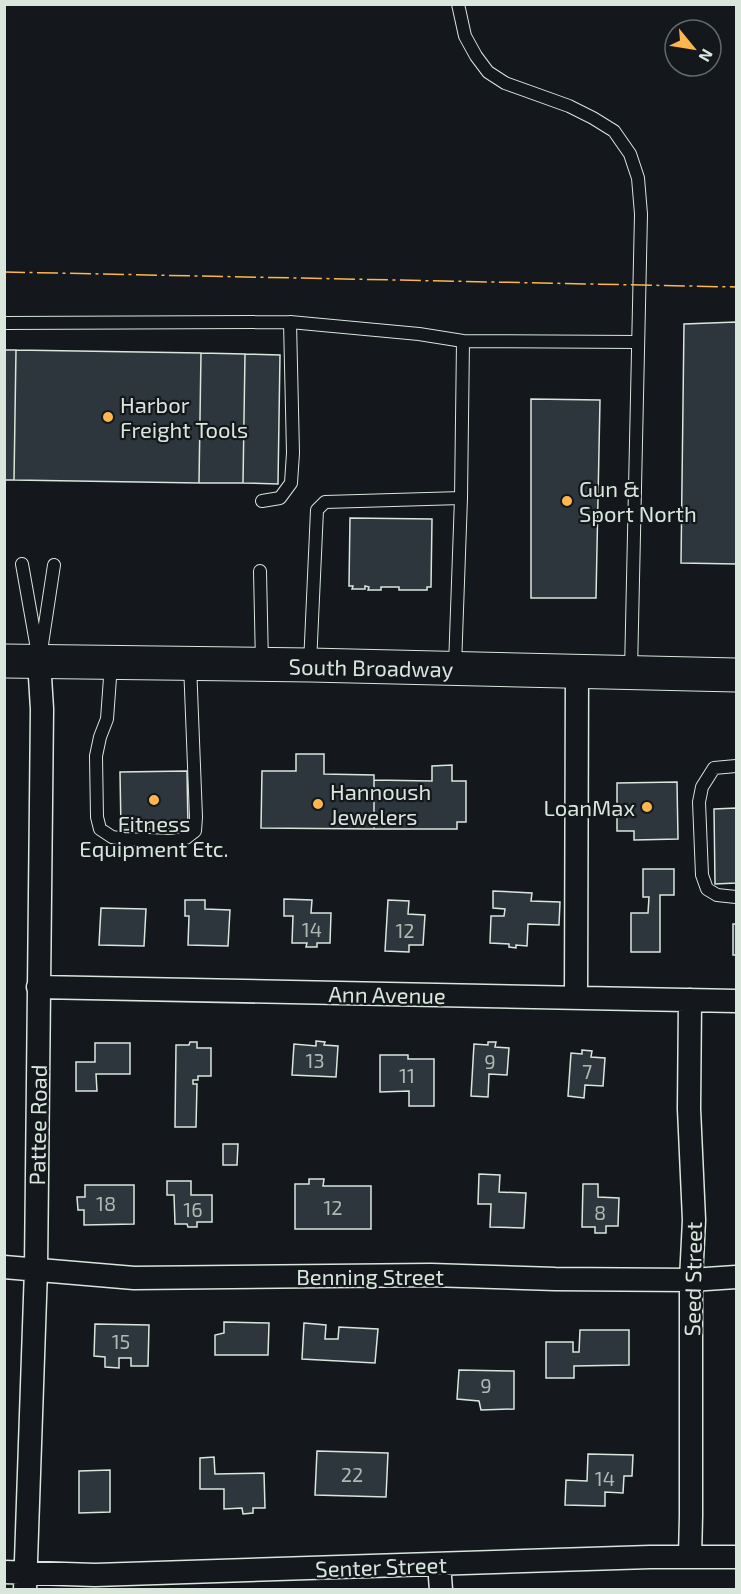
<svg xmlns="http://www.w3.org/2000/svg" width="741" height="1594" font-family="'Exo 2',sans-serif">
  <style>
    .building { fill: #2c363c; stroke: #d8e6dc; stroke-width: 1.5 }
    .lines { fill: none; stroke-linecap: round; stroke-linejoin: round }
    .lane-casing { stroke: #d8e6dc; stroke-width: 14 }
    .street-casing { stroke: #d8e6dc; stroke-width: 25 }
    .primary-casing { stroke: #d8e6dc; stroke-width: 35 }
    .lane { stroke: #14181c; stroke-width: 12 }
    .street { stroke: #14181c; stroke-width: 22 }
    .primary { stroke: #14181c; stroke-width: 33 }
    .power { stroke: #ffb74d; stroke-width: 1.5; stroke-dasharray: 21 4.5 3 4.5; stroke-linecap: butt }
    .poi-dot { fill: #ffb74d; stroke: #14181c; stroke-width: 2 }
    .labels { text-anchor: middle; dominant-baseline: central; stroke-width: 4.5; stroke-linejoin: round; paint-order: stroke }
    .number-label { font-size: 20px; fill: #adbab4 }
    .poi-label { font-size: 22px; fill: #d8e6dc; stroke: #14181c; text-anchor: start }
    .street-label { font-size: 22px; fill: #d8e6dc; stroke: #14181c }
  </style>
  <rect width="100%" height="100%" fill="#14181c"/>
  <path class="building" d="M736 322V564L681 563 684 324Z
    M4 350H16L14 480H4Z
    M16 350 201 353 199 483 14 480Z
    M201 353 245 354 243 483H199Z
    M245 354 280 355 278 484 243 483Z
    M531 399 600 400 596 598H531Z
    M350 518 432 519 431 587H427V590H399V587H381V590H368L369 587 365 586V589H352L353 586H349Z
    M296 754H324V774L374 775V829L261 828 262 771H296Z
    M452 765V781H466V822H457V829H374V780L432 781V766Z
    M187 771 188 828 121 830 120 772Z
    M677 782 678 839 634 840V831H617V783Z
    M736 808V883L715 884 714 809Z
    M643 869H674V895H660V952H631V913H648L649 897H643Z
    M493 891 532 893 531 901 560 902 559 925 528 924 527 946 516 945V948L509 947V944L490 943 491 916H504L505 909 493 908Z
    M284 899 312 900 311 913H331L330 943H317V947H306L307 943H292L293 916H284Z
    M185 900H205V909L230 910 228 946 188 945 189 916H185Z
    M388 900 409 901 408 914 425 915 423 945H409V952L385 951Z
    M101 908 146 909 144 946 99 945Z
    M733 924H736V955H733Z
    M316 1041 325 1042 324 1045 338 1046 336 1077 292 1075 294 1044 316 1046Z
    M190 1042H197V1048H211V1076H198V1080H193V1084H197L196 1127H175L176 1045H189Z
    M488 1042H496L495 1047 509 1048 507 1075 489 1074 488 1097 471 1096 474 1044 488 1045Z
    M95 1043H130V1074H96L97 1091H76V1062H95Z
    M582 1050 592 1051 591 1057 605 1058 603 1086 585 1085 584 1098 568 1096 571 1053 582 1054Z
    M380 1055H408V1059H434V1106H409V1091L380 1092Z
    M223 1144H238L237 1165H223Z
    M479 1174 500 1175 499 1192 526 1193 524 1228 490 1227 491 1204H478Z
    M309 1179H324L323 1186H371V1229H295V1184H309Z
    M167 1181H191V1195H212V1222H197V1227H188L187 1224H175L174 1195H167Z
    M583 1184H598V1197L619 1198 618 1226H606V1233H595V1227H582Z
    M85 1185H134V1224L84 1225V1210H78L77 1197H85Z
    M224 1322 269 1323 268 1355H215V1335L224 1333Z
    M304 1323 326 1325 325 1339H338L339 1327 378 1329 375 1363 302 1359Z
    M95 1324 149 1325 148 1366H131V1358H119V1368L105 1367V1357L94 1356Z
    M580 1330H629V1365L574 1366V1378H546V1342H573V1352H579Z
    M459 1370 514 1371V1409L481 1410 479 1401 457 1399Z
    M317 1451 388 1453 386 1497 315 1495Z
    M588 1454 633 1455 632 1476H624L623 1493 605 1492V1506L565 1505 566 1480 587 1481Z
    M214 1457 215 1474 264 1473 265 1508H253V1513L243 1514 242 1508 224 1509V1489H200V1458Z
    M110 1470V1512L79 1513V1471Z"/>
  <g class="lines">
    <g class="lane-casing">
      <path id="lane" d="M458 4 465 36 476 56 488 72 505 83 569 106 593 118 614 131 630 154 638 178 641 214 631 671
        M4 323 290 322 419 334 463 341
        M262 501 280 498 291 483 293 453 290 322
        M22 564 39 660
        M260 571 262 664
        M41 651 54 565
        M111 664 107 719 100 737 96 756 97 817 100 829 112 837 124 839 172 841 186 838 195 831 196 817 190 664
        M310 664 317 510 325 502 461 498
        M455 666 461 498 463 341 637 342
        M736 766 714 768 702 787 699 802 702 875 707 889 717 895 736 897"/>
    </g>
    <g class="street-casing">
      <path id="street" d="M38 987 736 1001
        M576 998 577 671
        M4 1267 134 1278 431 1275 555 1279 691 1280 736 1277
        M690 1557 691 1516V1280L694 1220 689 1109 690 1000
        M439 1564 441 1590
        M4 1572 95 1575 650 1557H736
        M25 1590 36 1269 42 709 39 661"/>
    </g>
    <g class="primary-casing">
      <path id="primary" d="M4 661 310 665 736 675"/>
    </g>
    <use href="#lane" class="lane"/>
    <use href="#street" class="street"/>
    <use href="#primary" class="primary"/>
    <path class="power" d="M4 272 736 287"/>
  </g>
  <g class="poi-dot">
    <circle cx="108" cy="417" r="6"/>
    <circle cx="567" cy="501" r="6"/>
    <circle cx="154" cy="800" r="6"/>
    <circle cx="318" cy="804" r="6"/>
    <circle cx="647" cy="807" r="6"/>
  </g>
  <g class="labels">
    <g class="number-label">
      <text x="312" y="929">14</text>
      <text x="405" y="930">12</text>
      <text x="315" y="1060">13</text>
      <text x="490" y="1061">9</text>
      <text x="587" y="1071">7</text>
      <text x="407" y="1075">11</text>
      <text x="106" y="1203">18</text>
      <text x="333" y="1207">12</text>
      <text x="193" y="1209">16</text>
      <text x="600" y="1212">8</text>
      <text x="121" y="1341">15</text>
      <text x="486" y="1385">9</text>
      <text x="352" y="1474">22</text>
      <text x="605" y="1478">14</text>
    </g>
    <g class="poi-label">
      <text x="120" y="404">Harbor<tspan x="120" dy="25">Freight Tools</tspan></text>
      <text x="579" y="488">Gun &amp;<tspan x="579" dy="25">Sport North</tspan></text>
      <text x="330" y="791">Hannoush<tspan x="330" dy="25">Jewelers</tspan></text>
      <text x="635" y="807" text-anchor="end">LoanMax</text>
      <text x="154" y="823" text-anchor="middle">Fitness<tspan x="154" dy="25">Equipment Etc.</tspan></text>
    </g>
    <g class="street-label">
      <text transform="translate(371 667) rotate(1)">South Broadway</text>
      <text transform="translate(387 994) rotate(1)">Ann Avenue</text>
      <text transform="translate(37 1125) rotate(-89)">Pattee Road</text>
      <text x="370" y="1276">Benning Street</text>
      <text transform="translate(692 1279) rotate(-89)">Seed Street</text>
      <text transform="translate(381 1566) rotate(-2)">Senter Street</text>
    </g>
  </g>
  <rect width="741" height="1594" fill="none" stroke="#d8e6dc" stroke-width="12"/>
  <g transform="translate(693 48) rotate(120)"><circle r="28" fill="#14181c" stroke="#626a69" stroke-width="1.5"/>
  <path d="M0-4.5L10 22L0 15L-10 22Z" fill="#ffb74d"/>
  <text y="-9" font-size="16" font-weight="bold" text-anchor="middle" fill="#d8e6dc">N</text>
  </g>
</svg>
